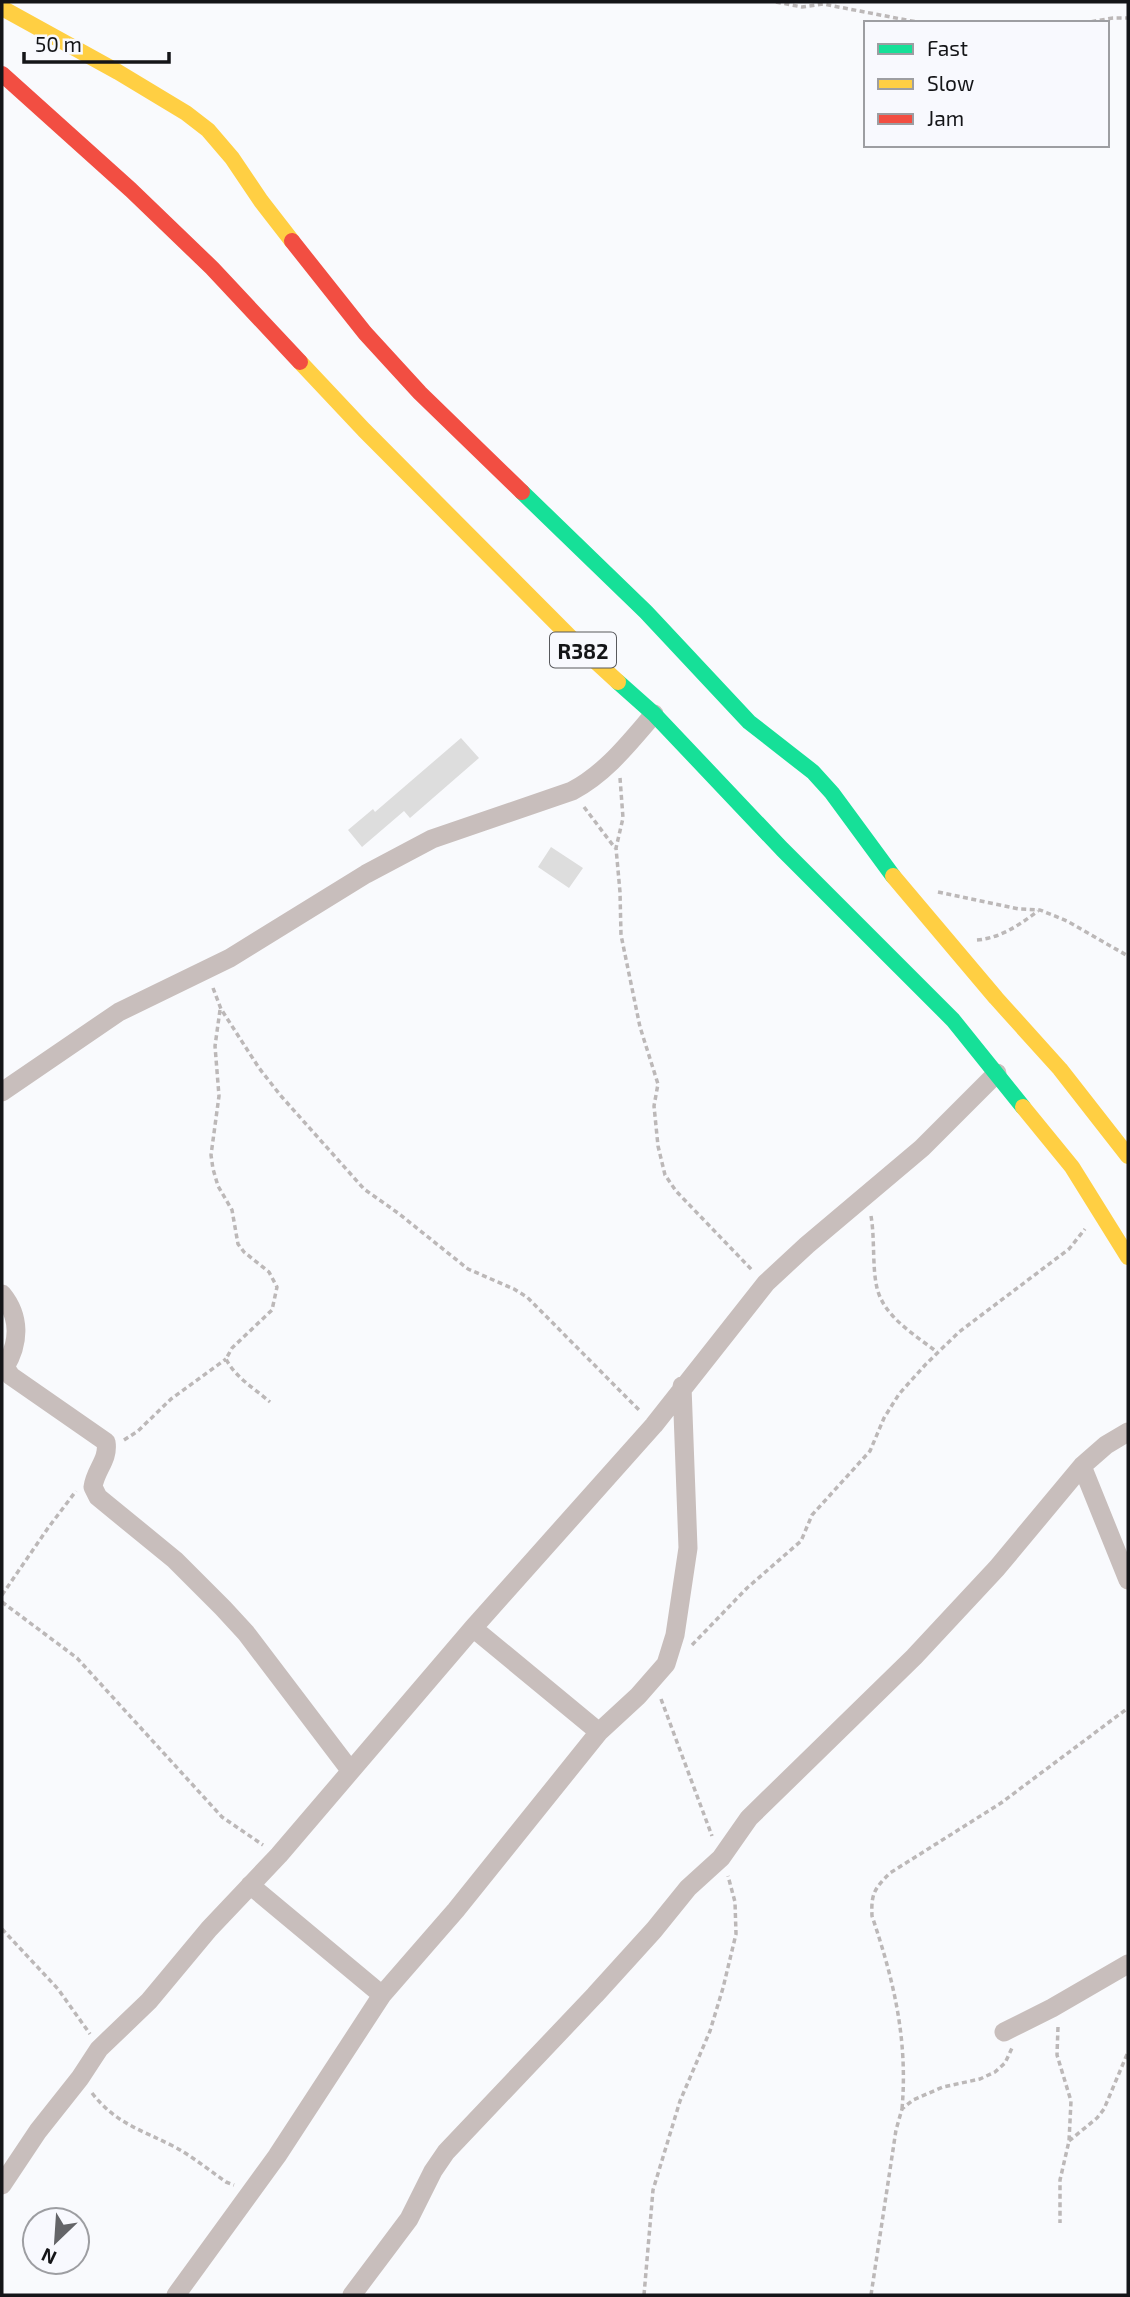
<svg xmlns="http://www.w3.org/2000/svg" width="1130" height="2297" font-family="'Exo 2',sans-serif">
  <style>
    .building { fill: #ddd }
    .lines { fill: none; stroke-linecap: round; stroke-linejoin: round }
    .path { stroke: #bcb8b8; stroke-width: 3.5; stroke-dasharray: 5 3.5; stroke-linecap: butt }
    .street { stroke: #c8bebc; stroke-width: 19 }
    .fast { stroke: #16e098; stroke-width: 16 }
    .slow { stroke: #ffcf43; stroke-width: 16 }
    .jam { stroke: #f24e42; stroke-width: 16 }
    .labels { text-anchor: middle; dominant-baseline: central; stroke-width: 5; stroke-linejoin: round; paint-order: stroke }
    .shield { fill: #f8f9fe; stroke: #58595d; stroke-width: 2 }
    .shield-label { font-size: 21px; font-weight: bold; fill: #141518 }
  </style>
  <rect width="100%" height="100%" fill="#f9fafd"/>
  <path class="building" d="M461 738 479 758 410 818 404 811 362 847 348 830 373 809 375 812Z
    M551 847 583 868 569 888 538 867Z"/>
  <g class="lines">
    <path class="path" d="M776 2 802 7 823 4 922 23
      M1083 23 1113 18H1128
      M620 778 623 818 616 848 620 892 621 935 640 1027 658 1084 654 1106 658 1146 665 1175 676 1191 752 1270
      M584 807 615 848
      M938 892 1019 909 1040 910 1067 921 1128 956
      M977 940C1001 938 1019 925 1038 911
      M213 988 221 1009 259 1068 281 1096 364 1189 398 1213 468 1269 514 1289 527 1297 641 1412
      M220 1010 215 1046 219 1096 211 1155 213 1169 218 1186 232 1210 238 1244 244 1252 269 1272 277 1287 272 1310 232 1348 226 1359C235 1377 255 1389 270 1402
      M871 1216C875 1239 872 1267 877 1288 884 1317 915 1335 937 1352
      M124 1440 138 1431 171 1399 226 1359
      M2 1595 48 1528 76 1491
      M2 1602 77 1658 222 1817 263 1845
      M692 1645 747 1588 801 1541 812 1515 870 1451 884 1418 899 1394 926 1364 959 1332 1069 1249 1085 1229
      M661 1699 712 1836
      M2 1929 58 1989 90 2034
      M1058 2027 1057 2055 1071 2101 1069 2141 1060 2180V2223
      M92 2093C116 2124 142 2130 175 2147 193 2157 209 2170 226 2182L234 2185
      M902 2109C908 2040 894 1981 872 1916 871 1894 874 1889 890 1873L1001 1803 1128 1708
      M1069 2141 1097 2118 1104 2109 1128 2052
      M644 2295 653 2190 680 2101 710 2031 723 1988 736 1934 735 1902 728 1876
      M871 2295 896 2130 902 2109 913 2100 943 2087 980 2079 995 2072 1005 2063 1012 2048"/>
    <path class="street" d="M2 1092 119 1012 230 958 366 874 432 839 572 791C606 773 629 743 654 714
      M2 1294C20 1316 20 1342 5 1367L11 1376 106 1442C109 1460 95 1470 93 1487L98 1497 175 1560 223 1608 246 1633 350 1770
      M1082 1466 1128 1580
      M473 1628 599 1732
      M250 1885 382 1995
      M1004 2032 1052 2008 1128 1964
      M2 2185 38 2131 80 2078 99 2049 149 2001 209 1929 279 1855 473 1628 654 1425 766 1283 807 1245 922 1148 997 1073
      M176 2295 277 2156 382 1995 456 1910 599 1732 638 1696 666 1664 675 1635 688 1548 682 1386
      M352 2295 409 2219 433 2171 446 2152 595 1995 654 1930 688 1888 721 1858 749 1818 914 1657 997 1568 1082 1466 1106 1445 1128 1432"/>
    <path class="fast" d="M522 492 646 612 749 722 813 772 832 793 893 876
      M618 682 654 714 782 849 953 1020 1023 1107"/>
    <path class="slow" d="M2 8 118 72 186 113 208 130 232 158 261 201 292 241
      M300 362 364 430 581 648 618 682
      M893 876 996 998 1060 1069 1128 1156
      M1023 1107 1072 1167 1128 1257"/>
    <path class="jam" d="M2 74 131 190 212 268 300 362
      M292 241 365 333 420 393 522 492"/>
  </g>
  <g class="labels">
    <rect class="shield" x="550" y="632.5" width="66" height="35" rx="5"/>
    <g class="shield-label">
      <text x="583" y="650">R382</text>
    </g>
  </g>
  <rect width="1130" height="2297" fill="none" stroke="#141518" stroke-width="7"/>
  <rect x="864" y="21" width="245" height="126" fill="#f8f9fe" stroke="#9d9ea2" stroke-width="2"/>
  <rect x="878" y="44" width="35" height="10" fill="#16e098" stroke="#9d9ea2" stroke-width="2"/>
  <text x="927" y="56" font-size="21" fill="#141518">Fast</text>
  <rect x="878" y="79" width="35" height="10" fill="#ffcf43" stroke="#9d9ea2" stroke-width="2"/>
  <text x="927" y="91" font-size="21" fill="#141518">Slow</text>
  <rect x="878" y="114" width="35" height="10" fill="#f24e42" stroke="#9d9ea2" stroke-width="2"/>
  <text x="927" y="126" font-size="21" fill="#141518">Jam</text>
  <g transform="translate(56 2241) rotate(205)"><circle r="33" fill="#f8f9fe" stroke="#9d9ea2" stroke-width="2"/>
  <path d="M0-5L12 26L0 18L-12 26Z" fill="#646568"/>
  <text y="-10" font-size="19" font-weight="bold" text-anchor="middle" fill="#141518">N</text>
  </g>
  <path d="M24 52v10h145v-10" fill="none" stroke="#141518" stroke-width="3.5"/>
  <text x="35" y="52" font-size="21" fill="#141518" stroke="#f8f9fe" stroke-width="5" paint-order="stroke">50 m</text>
</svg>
